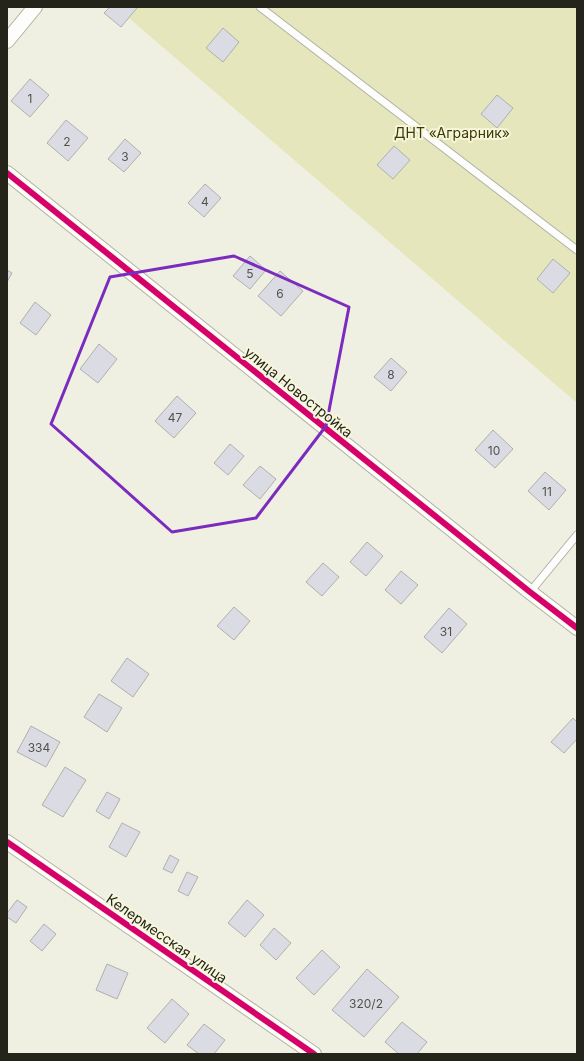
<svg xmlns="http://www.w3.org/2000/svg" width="584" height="1061" font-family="Inter,sans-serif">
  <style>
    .green { fill: #e6e6bc }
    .building { fill: #dbdce3; stroke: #afb0ad }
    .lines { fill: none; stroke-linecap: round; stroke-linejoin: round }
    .service-casing { stroke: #b1b1a6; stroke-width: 9 }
    .minor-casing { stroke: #b1b1a6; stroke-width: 16 }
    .service { stroke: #fdfdfb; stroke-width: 7 }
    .minor { stroke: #fdfdfb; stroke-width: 14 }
    .cycleway-casing { stroke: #f6f6dc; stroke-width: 8 }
    .cycleway { stroke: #d6006c; stroke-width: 6 }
    .marked { fill: none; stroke: #7b2cbf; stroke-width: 3; stroke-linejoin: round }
    .labels { text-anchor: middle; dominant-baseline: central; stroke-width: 4; stroke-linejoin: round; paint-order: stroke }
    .number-label { font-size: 12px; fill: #52524d }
    .park-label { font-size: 14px; fill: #3c3a00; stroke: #f6f6dc }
    .street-label { font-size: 14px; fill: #24241b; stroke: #f6f6dc }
  </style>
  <rect width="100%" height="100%" fill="#f0f0e2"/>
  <path class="green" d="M116 7H577V403Z"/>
  <path class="building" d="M110 7H136L137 8 121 27 104 13Z
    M223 28 239 42 223 62 206 48Z
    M30 79 49 95 30 117 11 101Z
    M497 95 513 108 497 128 481 114Z
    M66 120 88 138 68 161 47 143Z
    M125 139 141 153 124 172 108 159Z
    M394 146 410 160 393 179 377 165Z
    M205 184 221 198 204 217 188 203Z
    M250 256 266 270 250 289 233 276Z
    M553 259 570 273 553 293 537 279Z
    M7 270 12 273 7 282Z
    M280 271 303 291 281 316 258 296Z
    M35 302 51 315 36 335 20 323Z
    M99 344 117 359 98 383 80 369Z
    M391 358 407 372 391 391 374 377Z
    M177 396 196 413 174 438 155 421Z
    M493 430 513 449 495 468 475 450Z
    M230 444 244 456 228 475 214 463Z
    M260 466 276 479 260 499 243 485Z
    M545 472 566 490 549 510 528 491Z
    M367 542 383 556 366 576 350 562Z
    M323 563 339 577 322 596 306 582Z
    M401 571 418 585 401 604 385 590Z
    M234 607 250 621 234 640 217 626Z
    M449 608 467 624 442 653 424 637Z
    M127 658 149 674 133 697 111 681Z
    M99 694 122 708 107 732 84 717Z
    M573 718 577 722V739L564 753 551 742Z
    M31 726 60 742 46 767 17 752Z
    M65 767 86 780 63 817 42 805Z
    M107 792 120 799 109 819 96 811Z
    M122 823 140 832 126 857 109 847Z
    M170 855 179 860 172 873 163 869Z
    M187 872 198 877 188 896 178 891Z
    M17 900 27 907 16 923 7 917V913Z
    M247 900 264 915 245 937 228 923Z
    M44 924 56 934 42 951 30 941Z
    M274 928 291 943 276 960 260 945Z
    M322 950 340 967 314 995 296 978Z
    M107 964 128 973 117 999 96 990Z
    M367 969 399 997 364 1037 332 1010Z
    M172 999 189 1014 165 1043 147 1028Z
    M402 1022 427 1042 417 1054H399L385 1042Z
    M204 1024 225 1040 214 1054H199L187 1045Z"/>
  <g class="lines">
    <g class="service-casing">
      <path id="service" d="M260 7 577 250
        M530 592 577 535"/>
    </g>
    <g class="minor-casing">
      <path id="minor" d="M7 41 35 7
        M7 173 530 592 577 628
        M7 842 314 1054"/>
    </g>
    <use href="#service" class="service"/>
    <use href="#minor" class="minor"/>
    <g class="cycleway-casing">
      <path id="cycleway" d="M7 173 530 592 577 628
        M7 842 314 1054"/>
    </g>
    <use href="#cycleway" class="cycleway"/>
  </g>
  <path class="marked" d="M234 256 349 307 326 426 256 518 172 532 51 424 110 277Z"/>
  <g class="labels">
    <g class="number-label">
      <text x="30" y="98">1</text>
      <text x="67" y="141">2</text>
      <text x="125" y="156">3</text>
      <text x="205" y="201">4</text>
      <text x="250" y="273">5</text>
      <text x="280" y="293">6</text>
      <text x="391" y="374">8</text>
      <text x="175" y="417">47</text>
      <text x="494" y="450">10</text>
      <text x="547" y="491">11</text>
      <text x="446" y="631">31</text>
      <text x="39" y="747">334</text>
      <text x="366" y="1003">320/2</text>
    </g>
    <g class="park-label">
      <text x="452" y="132">ДНТ «Аграрник»</text>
    </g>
    <g class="street-label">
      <text transform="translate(299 392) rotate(39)">улица Новостройка</text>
      <text transform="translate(167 938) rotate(35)">Келермесская улица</text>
    </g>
  </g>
  <rect width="584" height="1061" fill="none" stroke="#24241b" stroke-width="16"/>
</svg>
